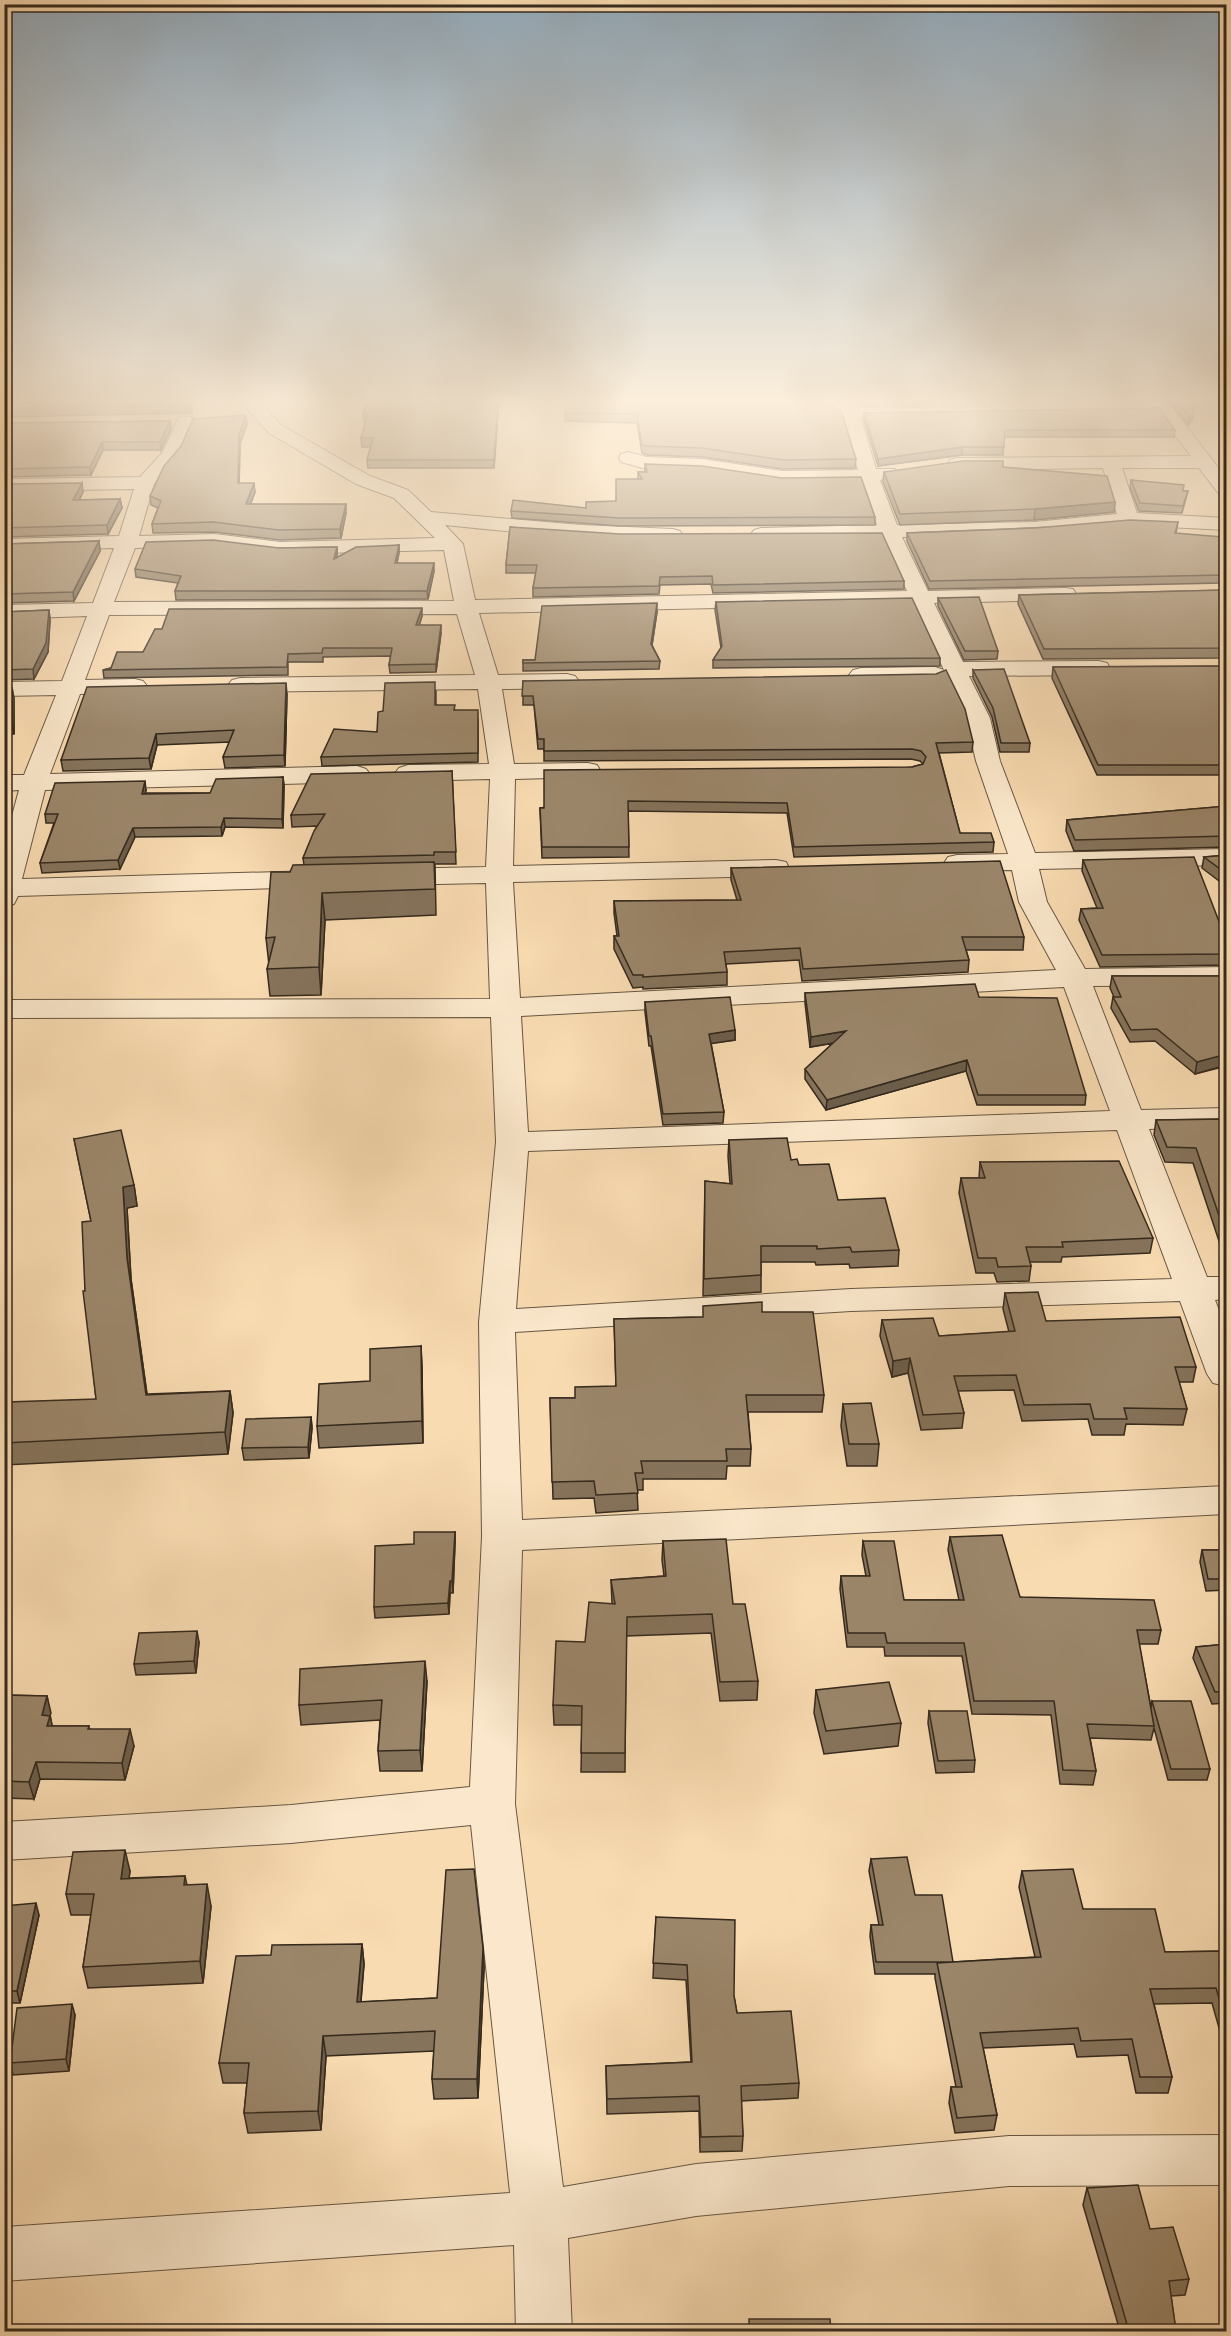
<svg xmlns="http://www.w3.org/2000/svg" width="1231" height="2336" font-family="'Sorts Mill Goudy',serif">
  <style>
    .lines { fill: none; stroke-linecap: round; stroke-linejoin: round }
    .minor-casing { stroke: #665643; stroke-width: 2 }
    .minor { fill: #fbe8cc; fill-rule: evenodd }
    .wall { fill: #85735b; stroke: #352a1e; stroke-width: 1.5 }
    .shaded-wall { fill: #6c5e4a; stroke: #352a1e; stroke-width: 1.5 }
    .building { fill: #9b866a; stroke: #352a1e; stroke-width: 1.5 }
  </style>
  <rect width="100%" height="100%" fill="#f9dbb1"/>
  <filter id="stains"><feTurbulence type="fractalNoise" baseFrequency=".00333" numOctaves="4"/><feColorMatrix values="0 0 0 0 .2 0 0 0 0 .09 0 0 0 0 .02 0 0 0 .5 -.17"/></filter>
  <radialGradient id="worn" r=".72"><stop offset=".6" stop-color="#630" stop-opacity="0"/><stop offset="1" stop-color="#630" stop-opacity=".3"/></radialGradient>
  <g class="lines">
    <g class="minor-casing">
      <path id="minor" d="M241 402H259L281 425 370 476 408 490 431 512 580 525 673 529 680 531 683 535 680 539C662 544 639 540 620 539 562 537 503 531 445 525L463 544 475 600 907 591 882 537 761 540 754 538 751 534 754 530 761 528 877 525 862 482 782 483 702 471 646 469 621 462 619 458 621 454 628 452 647 457 702 459 782 471 858 470 842 417 824 409 785 406 782 402H856L857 408 992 407 995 411 992 415 986 416 861 418 876 469H895L897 473 895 477 880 480 897 525 1034 522 1117 514 1103 468 957 470 950 468 948 464 950 460 957 458 1191 456 1150 402H1168L1226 478V496L1219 494 1199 468H1122L1137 513 1226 518V530L1129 525 1034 534 902 537 928 591 1065 588 1073 589 1076 594 1073 599 1065 600 934 603 963 662 1099 661 1107 663 1110 668 1107 673 1099 675 969 676 990 718 1000 761 1035 853 1226 849V865L1039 869 1047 902 1085 969 1226 967V985L1093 986 1141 1110 1226 1108V1126L1149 1129 1207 1277H1226V1299L1215 1300 1226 1328V1386L1213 1383 1207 1374 1180 1301 851 1311 515 1332 522 1520 1226 1486V1514L522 1550 515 1804 563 2187 696 2164 1009 2136 1226 2135V2185L1009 2186 696 2216 568 2238 572 2332H516L514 2245 4 2281V2227L510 2193 471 1825 291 1843 4 1860V1822L291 1805 470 1787 482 1536 479 1322 496 1142 491 1017 4 1018V1000L490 999 486 883 390 885 380 883 376 877 380 871 390 869 486 867 490 779 408 781 399 778 395 773 399 768 408 765 489 764 478 689 240 692 232 690 228 685 232 680 240 678 475 675 457 614 109 615 85 680 135 679 143 681 147 686 143 691 135 693 80 694 50 774 357 766 366 769 370 774 366 779 357 782 45 790 22 879 315 871 325 873 329 879 325 885 315 887 18 896 14 904 4 906V845L19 790 4 791V775H24L56 695 4 696V682L62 681 87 616 4 619V605L93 603 114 548 4 551V539L119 536 134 489 4 491V479L140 477 163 452 179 417H191L194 421 180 454 154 484 139 536 214 534 280 542 435 538 394 498 356 484 269 433ZM214 546 280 554 444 550 454 601 114 602 135 548ZM913 604 944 670 935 667 861 668 853 670 849 675 853 680 861 682 935 681 943 679 946 675 966 718 976 761 1008 854 957 855 948 857 944 863 948 869 957 871 1012 870 1019 902 1056 970 520 998 513 882 776 876 786 874 789 868 786 862 776 860 513 866 515 779 588 777 597 775 600 770 597 765 588 763 514 764 502 689 567 688 575 686 579 681 575 676 567 674 498 675 479 613ZM1064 987 1110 1111 528 1132 521 1016ZM1117 1130 1172 1279 851 1289 516 1309 528 1151Z"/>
    </g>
    <use href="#minor" class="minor"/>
  </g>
  <path class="wall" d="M4 402 163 406 191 405 192 413 4 417Z
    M367 402H489V403H498V412L494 468H368L367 460 371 447H362L361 438 366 422H364L363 413Z
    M813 402 856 459 855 468 782 469 702 457 647 455 642 453 637 423 565 421V413Z
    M861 402H1062L862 406Z
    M1170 402H1195L1193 419 1188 425Z
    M864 413 1175 430 1174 437H1004L1003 455H962L878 466 864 420Z
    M246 415 247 424 240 444 239 483 255 492 250 504 346 513 341 538 280 540 214 532 153 533 152 524 158 508 151 505 150 496Z
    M170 421 171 429 161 450H103L91 475 4 477V423Z
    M645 464 875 517V525L620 526 512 518 511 511 586 508 616 501 638 479V472H645Z
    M1003 467 1115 502 1114 512 1034 520 900 525 883 482 884 472Z
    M1131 480 1183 491H1188L1182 513 1139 511 1130 488Z
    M4 484 83 492 79 500 120 499 122 508 108 534 4 537Z
    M1178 522 1176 533 1224 575 1223 583 929 589 907 541V533Z
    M510 527 904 581V589L713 593 711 584 660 585 659 594 533 597V588L536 573H506V565Z
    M99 541 100 551 74 601 4 603V544Z
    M399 545V553L397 563 434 571 428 599 176 600 175 591 178 583 136 577 135 569 279 548 337 547V558Z
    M1227 590V658L1043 659 1018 604 1019 595Z
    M938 598 998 651 997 659 964 660 938 606Z
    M716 602 940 658V666L713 668V660L721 648 715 610Z
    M49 610 50 620 48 652 34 679 4 680V612Z
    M657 612 652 645 660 661 659 669 523 671V660H535Z
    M422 616 419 625 441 633 436 672 390 673 389 665 391 656 323 657V662H288V675L104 678 103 670 111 668 143 652Z
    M1227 666V775H1097L1052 678 1053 667Z
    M973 670 1030 743 1029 752H1000L992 717 973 678Z
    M523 681 973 742 972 752 939 753 960 833 994 842 993 852 794 857 787 813 628 811 629 857 542 858 540 808 912 767 923 764 920 761 911 759 544 761V749H538L534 705H523Z
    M4 688H12L14 698V734H4Z
    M436 691V705L455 710 478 719V762L322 766 321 757 377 732 383 711Z
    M287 694 285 766 225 768 223 757 230 742 157 745 151 769 63 771 61 760Z
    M452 771 456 864H435L436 915 325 920 321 995 270 996 267 969 269 965 266 938 290 872 304 865 303 858 317 826 292 827 291 815Z
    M283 777 284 786 283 828 225 827 222 836 135 837 120 869 42 873 40 863 54 823H46L45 814 146 790 145 793H210Z
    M1227 806V847L1074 851 1066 831 1067 820Z
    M1227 855V887L1202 868 1204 857Z
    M1083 860 1227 942V965L1100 967 1079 920 1081 909 1097 908 1082 871Z
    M731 868 1024 937 1023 950H966L969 960 968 972 802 981 799 960 726 964 727 972V985L643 989V987L633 988 614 949V936H617L614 913V901L737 900 731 880Z
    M1112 976H1227V1066L1195 1074 1155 1041 1130 1042 1111 1008 1113 997H1114L1110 988Z
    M805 993 979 997 1086 1095 1085 1105H977L966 1071 826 1110 805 1079V1069L833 1043 810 1047 805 1003Z
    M645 1002 735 1030V1040L711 1043 724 1112 723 1123 663 1125 651 1046H649L645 1012Z
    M1227 1119V1262H1226L1193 1163 1165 1162 1154 1135 1156 1120Z
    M74 1139 134 1185 137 1206 127 1208 131 1279 147 1394 230 1391 233 1413 228 1454 4 1465V1414L96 1399 85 1291 91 1221Z
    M729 1140 791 1160 838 1200 899 1250 898 1266 850 1268 849 1264 816 1265 815 1262H761V1292L703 1296 705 1181 730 1184 728 1156Z
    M980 1162 1153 1238 1150 1253 1062 1257 1061 1262H1030L1031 1266 1029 1281 997 1282 994 1273H976L959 1193 961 1178H979Z
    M1005 1293 1046 1321 1196 1367 1193 1382H1179L1187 1409 1183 1425 1126 1424 1124 1435H1092L1088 1419 1022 1421 1014 1390 958 1391 964 1413 962 1428 921 1430 908 1373 892 1377 880 1336 882 1320 939 1336 1009 1332 1003 1309Z
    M762 1312 824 1395 822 1412H748L751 1449 750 1466H727L726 1479H643V1490H637L638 1510 596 1513 594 1498 553 1499 550 1398H575L616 1386 614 1319 703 1317Z
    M421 1346 422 1368 423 1443 319 1448 317 1426Z
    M843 1404 879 1444 877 1466H847L841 1426Z
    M311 1417 312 1428 309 1458 244 1460 242 1448Z
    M455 1532V1543L453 1593H450L449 1614 375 1618 374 1607 414 1544Z
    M950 1537 1020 1597 1161 1630 1158 1644H1139L1151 1708 1152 1701 1210 1769 1207 1780H1168L1154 1728 1151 1740 1090 1738 1096 1771 1093 1785 1060 1784 1051 1715 972 1714 962 1656H885L884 1647H847L840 1589 841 1576H866L862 1555 863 1541 904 1600H959L948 1550Z
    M663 1541 733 1604 758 1681 757 1700 720 1701 711 1633 626 1636 625 1772H581L582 1725H554L553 1705 612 1604 611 1580 664 1576 662 1560Z
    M1202 1550H1227V1590L1206 1591 1200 1562Z
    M199 1642 196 1673 136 1675 134 1664Z
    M1227 1644V1703L1212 1704 1193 1658 1196 1647Z
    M427 1681 422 1771H380L378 1751 380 1720 301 1725 299 1705Z
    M816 1690 901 1723 898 1746 824 1754 814 1713Z
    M4 1695 47 1696 52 1726H89V1729L134 1746 125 1780 40 1779 34 1799 4 1798Z
    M929 1711 975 1760 974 1772 936 1773 928 1723Z
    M871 1859 953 1962 1035 1957 1019 1887 1022 1871 1083 1909 1165 1952 1227 1951V2056L1212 2003 1154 2004 1172 2077 1168 2093H1136L1128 2055 1077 2057 1074 2044 983 2048 997 2115 994 2130 955 2133 949 2103 951 2087H956L935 1978V1974H875L870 1936 871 1925H879L869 1871Z
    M130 1871 129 1878 185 1876 187 1885 211 1906 203 1983 88 1988 83 1967 91 1915H71L66 1894Z
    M4 1906 39 1915 20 2003H4Z
    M656 1917 734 1996 737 2013 799 2083 798 2098 741 2101 743 2136 742 2151 700 2152 699 2111 607 2114 606 2066 691 2062 686 1980 653 1978Z
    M362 1944 364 1964 361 2002 437 1998 483 1948 484 1968 478 2098 434 2099 432 2079 434 2051 326 2056 321 2130 248 2133 244 2113 247 2083H223L219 2063 271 1955Z
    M75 2015 69 2071 13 2075 10 2063Z
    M1087 2188 1150 2229 1189 2279 1185 2295 1171 2296 1176 2331H1120L1083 2205Z"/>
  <path class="shaded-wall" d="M498 403V412L494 468V460Z
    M191 405 192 413 185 414 184 406Z
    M1194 411 1193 419 1188 425 1189 416Z
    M246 415 247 424 240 444 239 492 238 483 239 435Z
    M170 421 171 429 161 450 160 442Z
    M102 442 103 450 91 475 90 467Z
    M962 447V455L878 466V459Z
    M82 483 83 492 75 509 73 500Z
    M254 483 255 492 247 514 246 504Z
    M120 499 122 508 108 534 107 525Z
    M1115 502 1114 512 1034 520 1035 509Z
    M346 504V513L341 538 340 529Z
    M99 541 100 551 74 601 73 592Z
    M399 545V553L395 571V563Z
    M337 547V555L335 567 334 559Z
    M434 563V571L428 599 427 591Z
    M657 603V612L651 652V644Z
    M422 608V616L417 633 416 625Z
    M49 610 50 620 48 652 34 679 33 669Z
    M441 625V633L436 672V664Z
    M286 683 287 694 285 766 284 755Z
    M12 688 14 698V734L12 724Z
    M156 734 157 745 151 769 149 758Z
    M283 777 284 786 283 828 282 819Z
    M145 781 146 790 143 803 142 794Z
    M224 818 225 827 222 836 221 827Z
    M133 828 135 837 120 869 118 860Z
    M322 893 325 920 321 995 319 967Z
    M735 1030V1040L708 1044 709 1034Z
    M846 1031V1041L810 1047 811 1037Z
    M1225 1054 1223 1066 1195 1074 1197 1062Z
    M967 1060 966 1071 826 1110 827 1100Z
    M134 1185 137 1206 127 1208 131 1279 150 1416 127 1258 123 1187Z
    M421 1346 422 1368 423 1443 422 1421Z
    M910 1358 908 1373 892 1377 893 1361Z
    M230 1391 233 1413 228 1454 225 1432Z
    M311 1417 312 1428 309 1458 308 1447Z
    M455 1532V1543L453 1593 452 1581Z
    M450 1581V1593L449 1614 448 1603Z
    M197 1631 199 1642 196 1673 194 1661Z
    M425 1661 427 1681 422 1771 420 1750Z
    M47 1696 51 1713 49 1719 50 1716 54 1733 51 1743 42 1715Z
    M130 1729 134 1746 125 1780 122 1763Z
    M36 1762 40 1779 34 1799 29 1782Z
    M125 1850 130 1871 126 1900 121 1879Z
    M207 1884 211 1906 203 1983 200 1961Z
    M36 1903 39 1915 20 2003 17 1991Z
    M362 1944 364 1964 359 2022 357 2002Z
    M483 1948 484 1968 478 2098 477 2079Z
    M72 2004 75 2015 69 2071 66 2059Z
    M323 2036 326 2056 321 2130 318 2111Z"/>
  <path class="building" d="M4 402H162L160 406 191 405 184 406 4 408Z
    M367 402H487V403H498L494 460H367L373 438H361L368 413H363Z
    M566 402H813L824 403 841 410 856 459 783 460 702 448 647 446 642 445 637 414 565 413Z
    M1177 402H1195L1194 411 1189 416Z
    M1159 408 1175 430H1005L1004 447H962L878 459 864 413Z
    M246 415 239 435 238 483H254L246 504H346L340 529 279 530 213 522 152 524 161 501 150 496 164 466 181 446 193 419Z
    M170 421 160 442H102L90 467 4 469V423Z
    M963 461H1003V467L1107 476 1115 502 1035 509 900 514 884 472Z
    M645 464 702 466 782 478 861 477 875 517 620 518 511 511 513 500 586 508V502L616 501V479H642L638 472H647Z
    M1131 480 1184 485 1183 491H1188L1183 506 1140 503Z
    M82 483 73 500 120 499 107 525 4 528V484Z
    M1130 520 1178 522 1175 533 1222 537 1224 575 930 581 907 533 1035 528Z
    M510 527 620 534 882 533 904 581 713 585 712 576 660 577 659 586 533 588 537 565H506Z
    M213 540 279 548 337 547 334 559 356 547 399 545 395 563H434L427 591H175L181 576 135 569 146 542Z
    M99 541 73 592 4 594V544Z
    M1226 590 1227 648 1044 649 1019 595Z
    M979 597 998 651H965L938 598Z
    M912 598 940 658 713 660 722 646 716 602Z
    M657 603 651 644 660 661 523 663V660H535L542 606Z
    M422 608 416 625H441L436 664 389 665 392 648H323L322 653 288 654 287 667 103 670 111 668 117 652H143L155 629H162L169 609Z
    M49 610 46 643 33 669 4 670V612Z
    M1227 666V765H1098L1053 667Z
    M1004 669 1030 743H1001L993 708 973 670Z
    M946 670 965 709 973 742 936 743 960 833H991L994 842 794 847 787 803 628 801 629 847H542L540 808H544V770L912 767 923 764 926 757 921 751 912 749 544 751V739H538L533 696H522L523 681 936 674Z
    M435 682V705H455L454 710H478V753L321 757 334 729 377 732 378 712 383 711 385 683Z
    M286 683 284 755 223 757 234 730 156 734 149 758 61 760 87 687Z
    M4 688H12V724H4Z
    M452 771 456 852H434V855L303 858 314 831 325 814 291 815 311 774Z
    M283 777 282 819 224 818 221 827 133 828 118 860 40 863 58 814H45L55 783 145 781 142 794 210 793 216 779Z
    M1227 806V836L1075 840 1067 820Z
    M1227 855V874L1204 857Z
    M1194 857 1227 942V954L1102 955 1081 909 1103 908 1083 860Z
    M1000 861 1024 937H962L969 960 803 969 800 948 724 952 727 972 643 977V975H633L614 936H619L614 901 741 900 731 868Z
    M434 862 435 889 322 893 319 967 267 969 275 937 266 938 271 872H290L293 865Z
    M1112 976H1227V1054L1197 1062 1157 1029 1131 1030 1113 997H1121Z
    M975 984 979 997 1057 998 1086 1095H978L967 1060 827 1100 805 1069 846 1031 811 1037 805 993Z
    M730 997 735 1030 709 1034 724 1112 663 1114 651 1036H649L645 1002Z
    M1227 1119V1239L1196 1148 1167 1147 1156 1120Z
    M121 1130 134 1185 123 1187 127 1258 146 1395 230 1391 225 1432 4 1443V1414L7 1402 96 1399 83 1291H85L82 1222 91 1221 74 1139Z
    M787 1138 791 1160 797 1159 799 1165 829 1164 838 1200 885 1198 899 1250 852 1252 850 1247 817 1249V1246H761V1275L704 1279 705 1181 732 1184 729 1140Z
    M1119 1161 1153 1238 1062 1242 1063 1247H1026L1031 1266 998 1267 996 1258H978L961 1178H985L980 1162Z
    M1038 1292 1046 1321 1180 1317 1196 1367H1175L1187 1409 1124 1408 1127 1419H1094L1090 1404 1024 1405 1016 1375 954 1376 964 1413 923 1415 910 1358 893 1361 882 1320 933 1318 939 1336 1015 1331 1005 1293Z
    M762 1302V1312H813L824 1395H746L751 1449H726L727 1461H641L643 1473H635L638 1493 596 1495 594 1481 552 1482 550 1398H575V1387L616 1386 614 1319 703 1317V1306Z
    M421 1346 422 1421 317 1426 319 1384 370 1381V1349Z
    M871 1403 879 1444H849L843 1404Z
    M311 1417 308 1447 242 1448 246 1419Z
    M414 1532H455L452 1581H450L448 1603 374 1607 375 1546 414 1544Z
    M1002 1535 1020 1597 1154 1600 1161 1630H1137L1154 1726 1087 1724 1096 1771 1063 1770 1054 1701H974L964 1643H887L885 1633H848L841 1576H870L863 1541H894L904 1600H964L950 1537Z
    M726 1539 733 1604H745L758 1681 720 1682 712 1614 627 1617 625 1753H581L582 1706 553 1705 556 1641 585 1642 589 1602 615 1604 611 1580 666 1576 663 1541Z
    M1202 1550H1227V1579H1208Z
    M197 1631 194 1661 134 1664 139 1633Z
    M1227 1644V1691L1215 1692 1196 1647Z
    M425 1661 420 1750 378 1751 382 1700 299 1705 300 1669Z
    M889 1682 901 1723 826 1731 816 1690Z
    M4 1695 47 1696 42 1715 50 1716 47 1726H89L88 1729H130L122 1763 36 1762 29 1782 4 1781Z
    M1152 1701H1191L1210 1769H1171Z
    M929 1711H967L975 1760 938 1761Z
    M125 1850 121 1879 185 1876 184 1885 207 1884 200 1961 83 1967 94 1894H66L73 1852Z
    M907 1857 915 1895H942L953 1962H876L871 1925H883L871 1859Z
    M474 1869 483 1948 477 2079H432L435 2031 323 2036 318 2111 244 2113 249 2063H219L236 1956 271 1955 272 1945 362 1944 357 2002 437 1998 446 1870Z
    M1073 1869 1083 1909H1155L1165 1952 1227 1951V2025L1216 1988 1150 1989 1172 2077H1140L1132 2039 1081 2041 1078 2028 980 2033 997 2115 957 2118 951 2087H962L937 1963 1041 1957 1022 1871Z
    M36 1903 17 1991H4V1906Z
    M656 1917 735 1920 734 1996 737 2013 791 2011 799 2083 741 2086 743 2136 701 2137 699 2096 607 2099 606 2066 692 2062 687 1965 653 1963Z
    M72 2004 66 2059 10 2063 17 2008Z
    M1138 2185 1150 2229 1173 2227 1189 2279 1169 2281 1176 2331H1129L1087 2188Z
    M749 2319H830L831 2331H749Z"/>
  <linearGradient id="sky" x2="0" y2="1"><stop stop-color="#94acbe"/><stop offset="0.55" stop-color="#fcefdc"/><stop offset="1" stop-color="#fcefdc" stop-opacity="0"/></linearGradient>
  <rect width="1231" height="729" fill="url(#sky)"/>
  <rect width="1231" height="2336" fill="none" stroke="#f9dbb1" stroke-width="24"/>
  <rect x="6" y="6" width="1219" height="2324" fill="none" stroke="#352a1e" stroke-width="3"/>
  <rect x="12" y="12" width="1207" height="2312" fill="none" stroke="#352a1e" stroke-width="1.5"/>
  <rect width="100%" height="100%" filter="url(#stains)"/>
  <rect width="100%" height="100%" fill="url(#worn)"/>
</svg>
